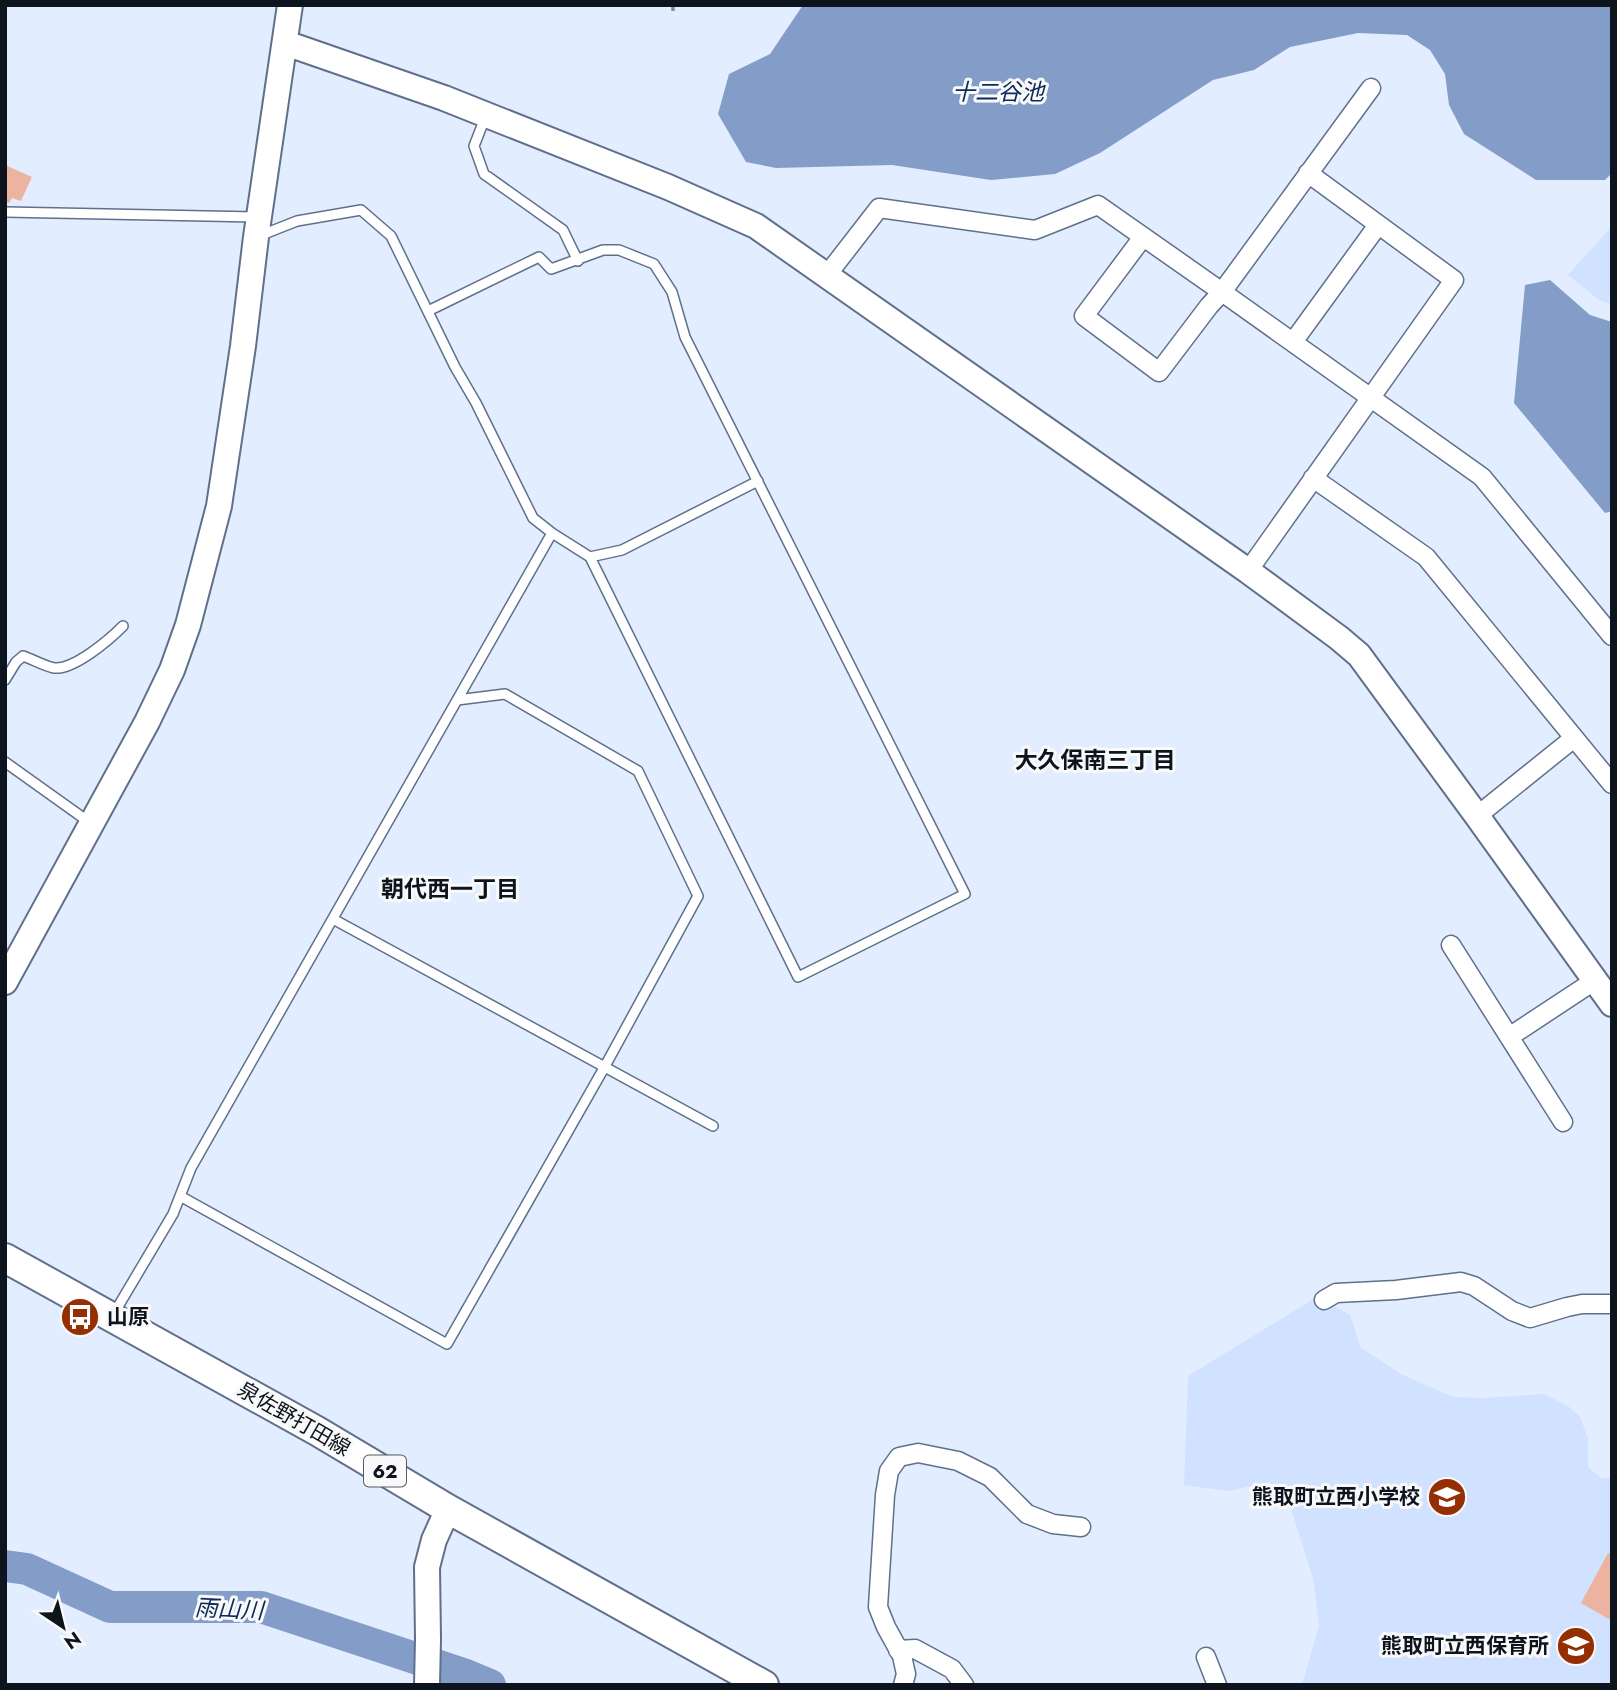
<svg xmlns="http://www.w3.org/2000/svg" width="1617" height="1690" font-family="Jost,'Noto Sans JP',sans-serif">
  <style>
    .built { fill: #d0e2ff }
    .water { fill: #839cc8 }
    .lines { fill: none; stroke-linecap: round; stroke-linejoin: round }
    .river { stroke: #839cc8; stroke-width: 32 }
    .building { fill: #ecb3a1 }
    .lane-casing { stroke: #60708a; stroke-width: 12 }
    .street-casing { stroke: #60708a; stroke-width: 21 }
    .secondary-casing { stroke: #60708a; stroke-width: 28 }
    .primary-casing { stroke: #60708a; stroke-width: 32 }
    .path { stroke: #808997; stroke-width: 3.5; stroke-dasharray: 5 3.5; stroke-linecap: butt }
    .lane { stroke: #fff; stroke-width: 9 }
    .street { stroke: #fff; stroke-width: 18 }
    .secondary { stroke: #fff; stroke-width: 24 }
    .primary { stroke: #fff; stroke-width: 28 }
    .labels { text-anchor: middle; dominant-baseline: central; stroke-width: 6; stroke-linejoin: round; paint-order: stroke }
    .shield { fill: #f9f9f9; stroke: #545960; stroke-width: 2 }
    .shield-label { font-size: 19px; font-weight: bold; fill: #0e141e }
    .poi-label { font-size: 21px; font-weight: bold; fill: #0e141e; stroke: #f9f9f9; text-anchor: end }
    .street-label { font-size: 21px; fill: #0e141e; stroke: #f9f9f9 }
    .water-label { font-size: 23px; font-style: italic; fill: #0c295e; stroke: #f9f9f9 }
    .neighbourhood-label { font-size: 23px; font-weight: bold; fill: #0e141e; stroke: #f9f9f9 }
  </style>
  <rect width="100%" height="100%" fill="#e2edff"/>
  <path class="built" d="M1612 226V304L1599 300 1568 275Z
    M1312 1300H1324L1350 1315 1361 1348 1401 1374 1453 1397 1485 1398 1544 1394 1568 1406 1580 1417 1588 1438V1467L1601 1478H1609L1612 1480V1685H1302L1319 1625 1313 1578 1289 1503 1270 1482 1228 1491 1184 1485 1188 1376Z"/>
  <path class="water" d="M803 5H1612V173L1605 180H1536L1464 134 1449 105 1445 74 1430 50 1407 35 1358 33 1290 47 1254 70 1213 80 1100 153 1055 174 991 180 892 165 776 168 746 162 718 114 729 74 770 54Z
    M1550 280 1590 315 1612 322V511L1605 513 1514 403 1525 285Z"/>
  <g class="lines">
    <path class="river" d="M5 1566 27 1569 110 1607H261L466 1675 490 1685"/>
  </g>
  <path class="building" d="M5 165 32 177 21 201 12 198 9 203 5 202Z
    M1608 1553 1612 1555V1621L1581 1603Z"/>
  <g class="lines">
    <g class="lane-casing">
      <path id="lane" d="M485 118 474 146 484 174 563 230 578 261
        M5 212 257 217
        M428 311 539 257 551 269 603 250H619L654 264 672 292 685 337 965 894 798 977 590 557 552 533
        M590 557 622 550 758 481
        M5 680 16 662 23 656C32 659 44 666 54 668 74 670 109 640 123 626
        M5 762 89 822
        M333 919 713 1126
        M180 1196 447 1344 604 1068 698 896 638 771 505 694 457 700
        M113 1315 173 1214 191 1168 552 533 533 518 476 403 455 367 391 236 361 210 297 221 259 236"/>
    </g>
    <g class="street-casing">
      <path id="street" d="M1371 88 1222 292 1482 477 1612 636
        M827 275 879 208 1035 230 1098 205 1222 292 1209 306 1159 372 1084 316 1143 237
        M1293 342 1378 225
        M1313 478 1426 557 1612 784
        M1248 571 1454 280 1308 173
        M1477 816 1574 738
        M1451 945 1563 1122
        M1509 1037 1594 981
        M1324 1300 1336 1293 1396 1290 1461 1282 1474 1286 1512 1311 1530 1318 1567 1307 1582 1304H1612
        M898 1650 915 1649 952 1669 964 1685
        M1206 1657 1217 1685
        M903 1685 906 1674 902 1656 886 1627 878 1607 885 1495 889 1471 899 1457 918 1453 958 1461 990 1477 1027 1514 1053 1524 1081 1527"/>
    </g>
    <g class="secondary-casing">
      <path id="secondary" d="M285 46 297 47 444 98 668 187 756 226 1248 571 1339 638 1359 655 1477 816 1612 1004
        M5 982 147 722 172 670 188 625 219 506 243 346 256 237 290 5
        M427 1685 428 1639 427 1567 434 1540 448 1509"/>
    </g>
    <g class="primary-casing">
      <path id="primary" d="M5 1258 317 1431 448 1509 764 1685"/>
    </g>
    <path class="path" d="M673 11V5"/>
    <use href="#lane" class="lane"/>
    <use href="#street" class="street"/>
    <use href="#secondary" class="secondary"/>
    <use href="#primary" class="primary"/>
  </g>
  <defs>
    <g id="bus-disc" transform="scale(2.0125)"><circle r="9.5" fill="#942f04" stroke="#f9f9f9"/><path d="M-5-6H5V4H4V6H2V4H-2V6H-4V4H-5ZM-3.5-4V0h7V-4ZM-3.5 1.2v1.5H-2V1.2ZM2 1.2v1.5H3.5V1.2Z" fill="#fff"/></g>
    <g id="school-disc" transform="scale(2.0125)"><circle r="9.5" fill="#942f04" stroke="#f9f9f9"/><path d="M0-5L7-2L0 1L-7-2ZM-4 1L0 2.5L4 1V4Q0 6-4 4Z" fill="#fff"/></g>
  </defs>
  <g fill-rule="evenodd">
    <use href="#bus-disc" x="80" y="1317"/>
    <use href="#school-disc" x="1447" y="1497"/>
    <use href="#school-disc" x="1576" y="1646"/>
  </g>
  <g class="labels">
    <rect class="shield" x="364" y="1455.5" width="42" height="31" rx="5"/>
    <g class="shield-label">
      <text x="385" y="1471">62</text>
    </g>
    <g class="poi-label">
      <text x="107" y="1317" text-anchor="start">山原</text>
      <text x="1420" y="1497">熊取町立西小学校</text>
      <text x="1549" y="1646">熊取町立西保育所</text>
    </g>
    <g class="street-label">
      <text transform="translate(294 1419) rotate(30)">泉佐野打田線</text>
    </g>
    <g class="water-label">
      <text x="998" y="92">十二谷池</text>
      <text transform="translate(229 1609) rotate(3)">雨山川</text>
    </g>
    <g class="neighbourhood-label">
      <text x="1095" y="760">大久保南三丁目</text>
      <text x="450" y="889">朝代西一丁目</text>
    </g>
  </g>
  <rect width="1617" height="1690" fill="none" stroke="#0e141e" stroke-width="14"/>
  <g transform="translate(63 1627) rotate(145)" stroke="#f9f9f9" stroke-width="5" paint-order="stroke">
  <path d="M0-5L12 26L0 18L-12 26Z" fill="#0e141e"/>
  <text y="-10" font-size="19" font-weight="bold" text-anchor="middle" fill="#0e141e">N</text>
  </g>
</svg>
